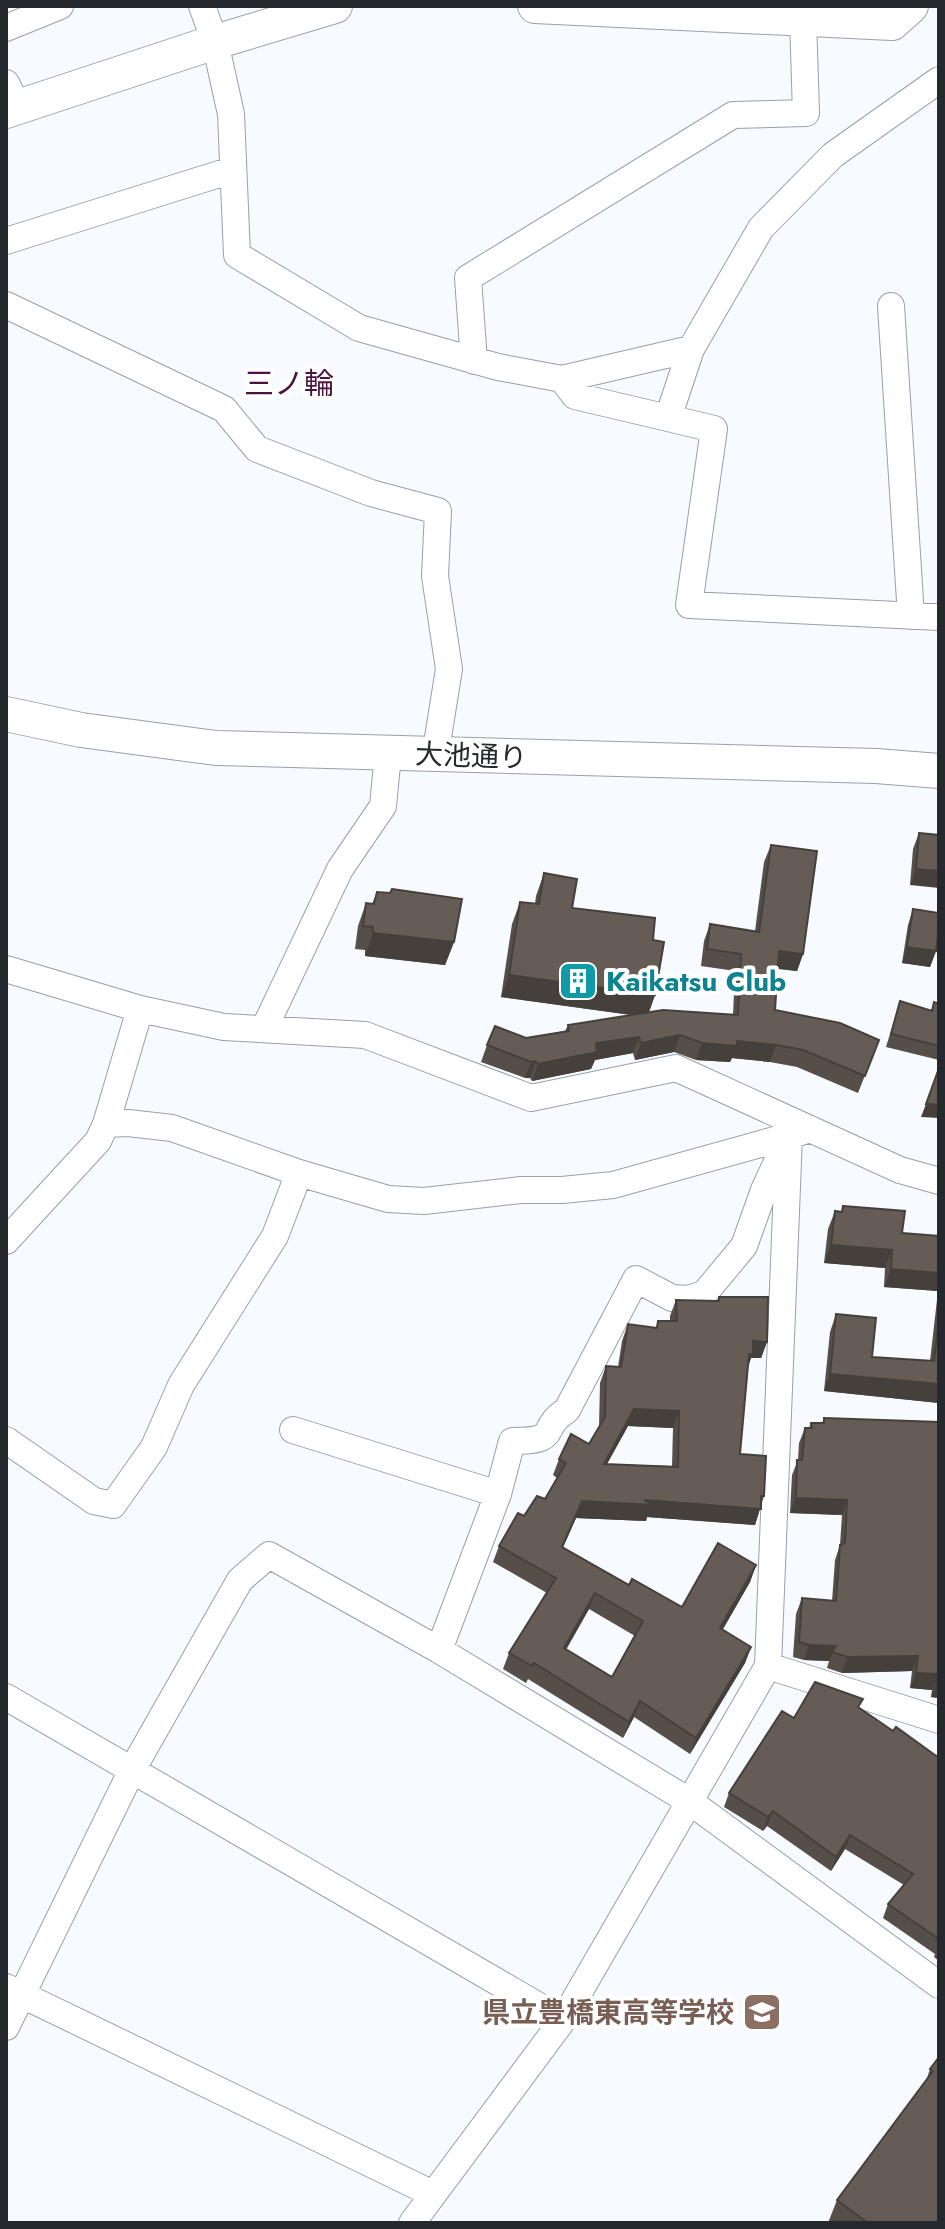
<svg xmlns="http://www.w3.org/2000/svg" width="945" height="2229" font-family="Jost,'Noto Sans JP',sans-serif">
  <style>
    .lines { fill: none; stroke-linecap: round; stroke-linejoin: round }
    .minor-casing { stroke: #98a0a9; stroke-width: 28 }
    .tertiary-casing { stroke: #98a0a9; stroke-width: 36 }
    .minor { stroke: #fff; stroke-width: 26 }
    .tertiary { stroke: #fff; stroke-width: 34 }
    .wall { fill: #564f49; fill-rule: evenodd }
    .shaded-wall { fill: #46403c }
    .building { fill: #645c55; stroke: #46403c; stroke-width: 2; fill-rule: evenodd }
    .labels { text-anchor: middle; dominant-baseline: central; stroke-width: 8; stroke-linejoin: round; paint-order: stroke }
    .street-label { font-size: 28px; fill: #25282c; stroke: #fff }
    .culture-label { font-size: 28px; font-weight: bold; fill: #0d838f; stroke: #fff; text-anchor: start }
    .education-label { font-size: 28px; font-weight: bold; fill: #785e54; stroke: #fff; text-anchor: end }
    .neighbourhood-label { font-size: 30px; fill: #4b143f; stroke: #fff }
  </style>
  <rect width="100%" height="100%" fill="#f7fafe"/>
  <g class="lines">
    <g class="minor-casing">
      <path id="minor" d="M202 6 215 42 231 114 237 255 359 328 498 367 562 379 691 349
        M6 28 60 6
        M939 80 833 155 761 228 691 349 668 418 714 429 689 605 939 617
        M6 83 18 107
        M6 241 232 170
        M6 305 224 409 257 449 371 493 438 511 435 576 449 669 435 756
        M891 306 911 616
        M474 361 468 278 733 115 806 113 803 19
        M562 379 575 396 668 418
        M6 969 140 1009 224 1027 365 1035 531 1098 676 1068 900 1170 939 1181
        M264 1029 340 869 383 806 388 754
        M106 1124 128 1123 172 1128 299 1173 388 1199 424 1201 521 1190H562L613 1185 789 1136
        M789 1136 764 1190 744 1246 705 1293 689 1299 672 1298 636 1279 567 1410C537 1429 563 1441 512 1441L498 1494 439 1650 689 1801 939 1985
        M6 1241 98 1141 106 1124 140 1009
        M293 1430 498 1494
        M6 1440 94 1501 113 1505 154 1447 181 1385 275 1236 299 1173
        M768 1666 939 1720
        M6 1697 563 2020
        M6 1987 433 2194
        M6 2027 132 1770 240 1580 269 1555 439 1650
        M412 2223 563 2020 768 1666 789 1136 810 1129"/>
    </g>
    <g class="tertiary-casing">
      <path id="tertiary" d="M535 6 892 23 911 6
        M6 111 215 42 335 6
        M6 714 81 730 216 748 876 766 939 771"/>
    </g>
    <use href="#minor" class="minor"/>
    <use href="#tertiary" class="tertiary"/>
  </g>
  <path class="wall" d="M919 833 939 835 910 885 913 849Z
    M771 845 803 954 797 971 778 969 775 1010 879 1040 858 1093 797 1067 770 1062 732 1058 730 1062 696 1060 674 1052 635 1060 633 1053 595 1060 591 1069 532 1081 530 1078H525L481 1062 487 1045 565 1031 568 1025 631 1015 501 997 512 924 520 902 535 904 536 896 544 873 572 908 653 940 655 995 649 1012 733 1015 735 971 701 966 704 941 710 924 755 931 764 862Z
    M377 892 454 942 445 965 365 956V950L355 949 358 926 366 903 372 904Z
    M913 909 936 951 930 967 902 963 908 925Z
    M900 1001 931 1010 939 1004V1060L886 1047Z
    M843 1206 902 1233 939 1236V1403L824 1391 830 1332 836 1314 872 1357 930 1361 938 1291 884 1287 885 1268 824 1263 828 1229 835 1211 841 1212Z
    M719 1297 767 1342 761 1358H751L748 1367 740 1454 761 1505 755 1525 647 1517 646 1521 576 1518 563 1547 629 1585 682 1607 756 1565 750 1582 722 1630 751 1647 745 1663 690 1754 634 1717 623 1738 528 1679 526 1683 503 1669 509 1653 547 1593 493 1562 499 1546 524 1516 545 1499 557 1478 553 1475 559 1459 589 1444 599 1427 600 1383 606 1366 618 1367 622 1341 628 1324 656 1328 658 1321H670V1316L676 1300 717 1301ZM628 1426 673 1428 672 1466 607 1464ZM589 1609 635 1636 612 1677 566 1649Z
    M824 1418 939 1422V1698L931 1697 932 1690 910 1688 912 1671 842 1673 827 1668 829 1661 804 1660 793 1657 796 1614 802 1598 832 1601 835 1560 840 1545 842 1515 790 1513 792 1475 798 1460 799 1443 805 1428H809L811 1423H822Z
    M860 1708 893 1731 939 1758V1961L934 1957 935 1954 883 1918 888 1904 904 1885 845 1849 831 1871 767 1826 763 1831 724 1807 729 1793 794 1718Z
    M939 2057V2223H828L837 2200 926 2081 930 2069Z"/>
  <path class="shaded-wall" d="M916 869 939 871V888L910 885Z
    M373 933 454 942 445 965 365 956Z
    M907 947 936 951 930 967 902 963Z
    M779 951 803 954 797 971 773 968Z
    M509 975 655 995 647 1017 501 997Z
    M680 1035 674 1052 635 1060 641 1043Z
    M639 1037 633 1053 595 1060 591 1069 532 1081 538 1064 596 1043Z
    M737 1041 776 1045 770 1062 732 1058 730 1062 696 1060 702 1043Z
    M536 1061 530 1078H525L531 1062Z
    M926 1104 939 1105V1118L921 1117Z
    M831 1245 892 1250 885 1268 824 1263Z
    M891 1269 939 1273V1287L938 1291 884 1287Z
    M753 1341 767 1342 761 1358H751L747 1370H743Z
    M830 1374 939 1384V1403L824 1391Z
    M634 1409 679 1411 673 1428 628 1426 598 1480 604 1464Z
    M764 1496 755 1525 647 1517 646 1521 576 1518 556 1563 582 1501Z
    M796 1498 847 1500 842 1515 790 1513Z
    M756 1565 750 1582 714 1645 720 1628Z
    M595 1593 589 1609 558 1664 564 1648Z
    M809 1645 836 1646 829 1661 804 1660Z
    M751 1647 745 1663 690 1754 696 1738Z
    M918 1656 912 1671 842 1673 848 1657Z
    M916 1673 938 1674 932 1690 910 1688Z
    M936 1682H939V1698L931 1697Z
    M640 1701 634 1717 623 1738 629 1722Z
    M773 1811 767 1826 763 1831 768 1817Z
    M850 1835 845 1849 831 1871 836 1857Z"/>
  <path class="building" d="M919 833 939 835V871L916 869Z
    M771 845 817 851 803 954 779 951 775 1010 840 1023 879 1040 865 1076 803 1050 776 1045 737 1041V1046L702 1043 680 1035 641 1043 639 1037 596 1043 597 1052 538 1064 536 1061 531 1062 487 1045 495 1026 526 1038 569 1031 568 1025 663 1010 738 1015 741 954 707 949 710 924 759 932Z
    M544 873 577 879 572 908 655 918 653 940 664 942 655 995 509 975 520 902 539 904Z
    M392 889 462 899 454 942 373 933V927L363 926 366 903 374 904 377 892 390 893Z
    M913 909 939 913V928L936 951 907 947Z
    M900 1001 932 1011 934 1002 939 1004V1046L891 1034Z
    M939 1068V1105L926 1104Z
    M843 1206 905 1211 902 1233 939 1236V1273L891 1269 892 1250 831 1245 835 1211 842 1212Z
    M719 1297H768L767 1342 753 1341V1354H749L740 1454 766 1456 764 1496H761V1509L644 1500 652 1505 582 1501 562 1547 629 1585 632 1579 682 1607 718 1543 756 1565 720 1628 751 1647 696 1738 640 1701 629 1722 534 1663 532 1666 509 1653 556 1578 499 1546 518 1513 524 1516 537 1496 545 1499 566 1463 559 1459 571 1434 589 1444 605 1417 606 1366 621 1367 628 1324 657 1328 658 1321H677L676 1300 719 1301ZM634 1409 679 1411 678 1467 604 1464ZM595 1593 643 1621 612 1677 564 1648Z
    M836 1314 876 1318 872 1357 934 1361 939 1319V1384L830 1374Z
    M824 1418 939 1422V1682H936L938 1674 916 1673 918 1656 848 1657 832 1652 836 1646 809 1645 799 1642 802 1598 836 1601 840 1545 845 1543 847 1500 796 1498 797 1460H802L805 1428H812L811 1423H824Z
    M815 1682 863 1699 858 1707 893 1731 896 1727 939 1758V1939L888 1904 913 1874 850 1835 836 1857 773 1811 768 1817 729 1793 782 1711 794 1718Z
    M939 2057V2223H868L837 2200 933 2071 930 2069Z"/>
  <defs>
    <g id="building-square" transform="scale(2)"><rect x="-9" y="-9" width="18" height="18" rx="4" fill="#0f9aa8" stroke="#fff"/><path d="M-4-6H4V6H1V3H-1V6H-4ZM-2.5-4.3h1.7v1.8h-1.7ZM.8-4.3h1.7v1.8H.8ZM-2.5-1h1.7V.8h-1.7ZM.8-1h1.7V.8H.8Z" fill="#fff"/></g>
    <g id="school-square" transform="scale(2)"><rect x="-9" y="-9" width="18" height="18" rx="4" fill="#8d6e63" stroke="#fff"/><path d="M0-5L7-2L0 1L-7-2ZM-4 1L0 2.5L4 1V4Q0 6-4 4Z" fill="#fff"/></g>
  </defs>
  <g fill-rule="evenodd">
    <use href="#building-square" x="578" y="981"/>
    <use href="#school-square" x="762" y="2012"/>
  </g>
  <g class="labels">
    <g class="street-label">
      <text transform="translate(471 756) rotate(2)">大池通り</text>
    </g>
    <g class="culture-label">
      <text x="606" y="981">Kaikatsu Club</text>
    </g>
    <g class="education-label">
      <text x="734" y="2012">県立豊橋東高等学校</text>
    </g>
    <g class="neighbourhood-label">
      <text x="289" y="383">三ノ輪</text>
    </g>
  </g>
  <rect width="945" height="2229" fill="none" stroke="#25282c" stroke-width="16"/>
</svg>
